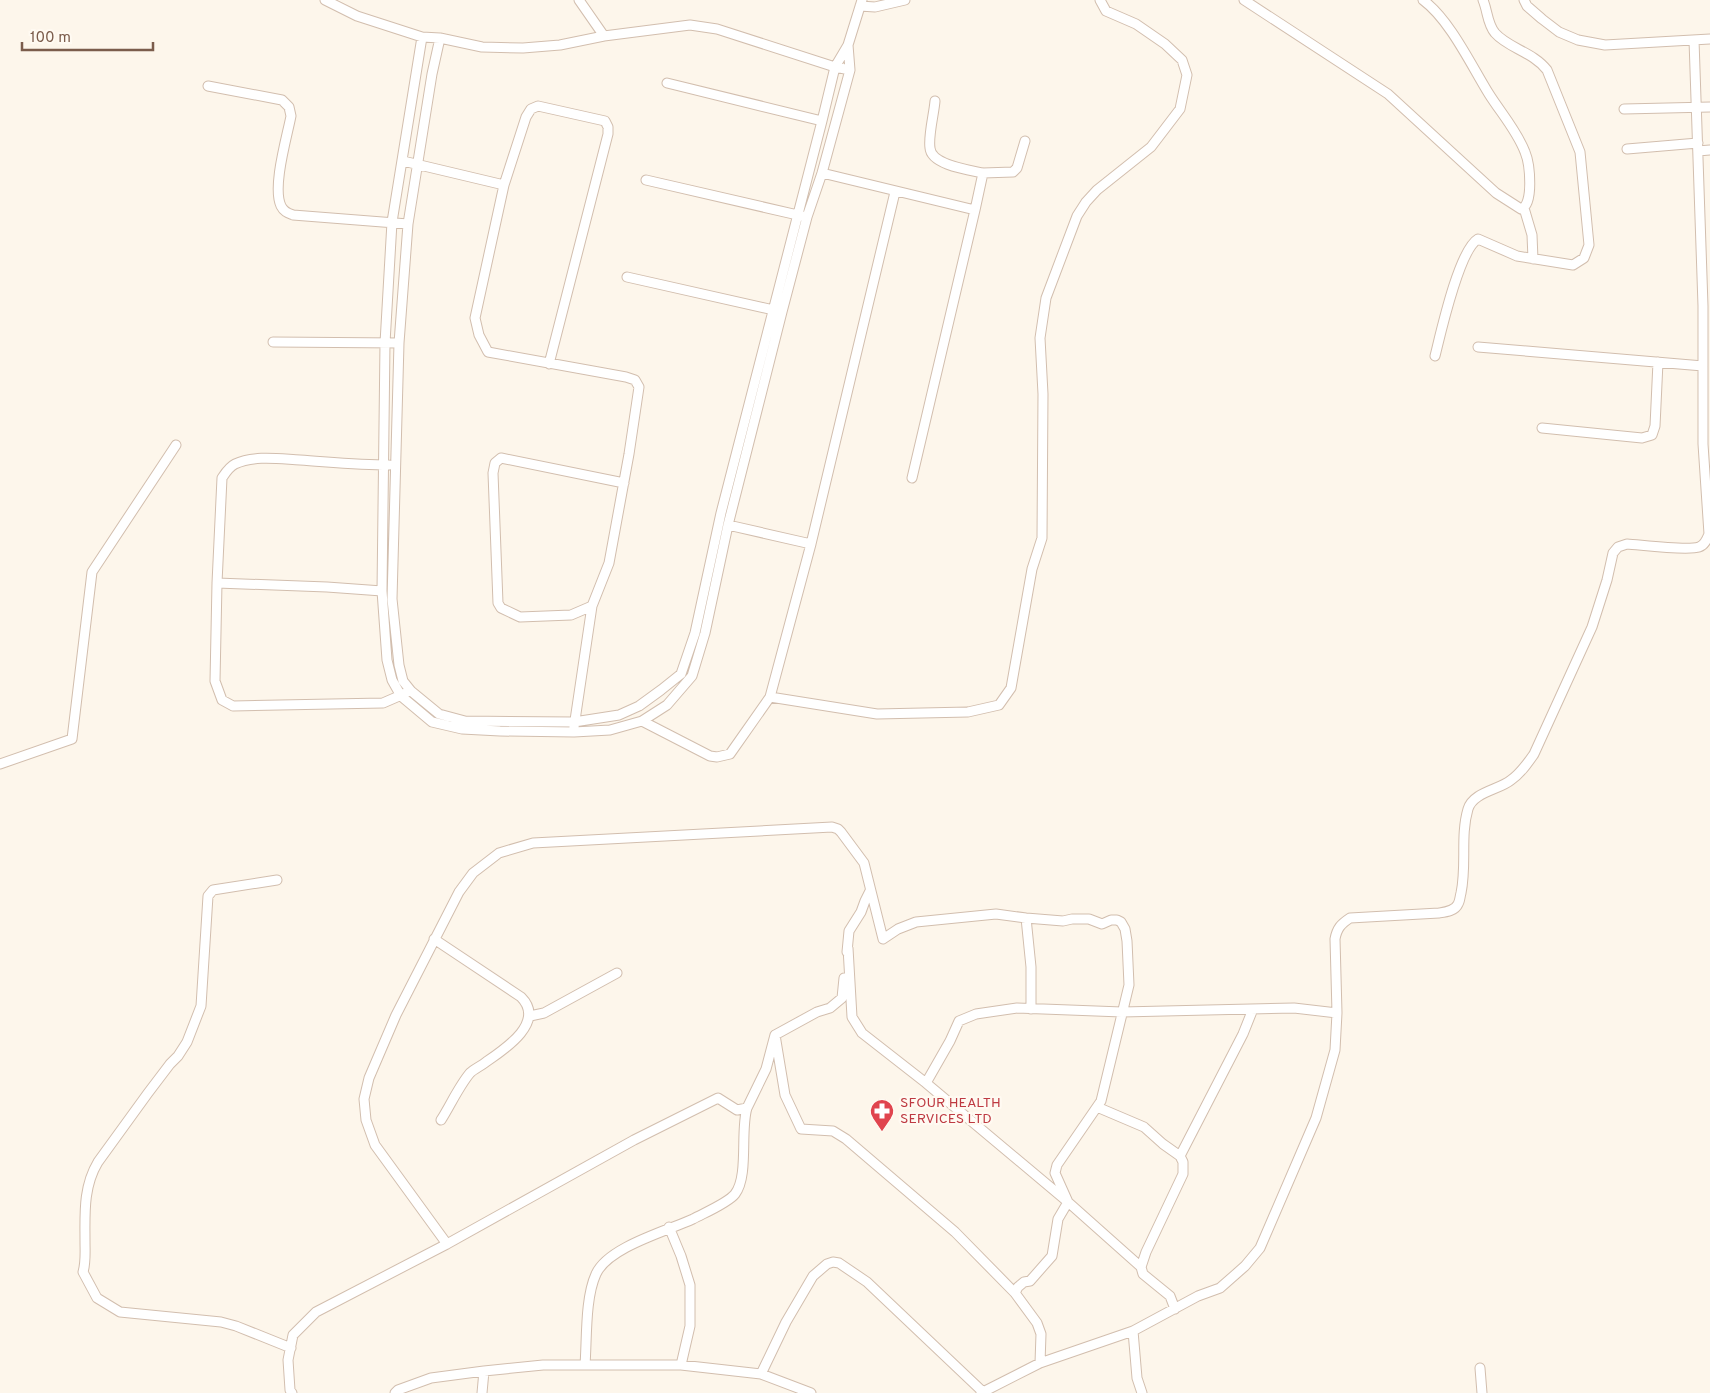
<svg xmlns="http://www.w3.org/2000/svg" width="1710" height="1393" font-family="Overpass,sans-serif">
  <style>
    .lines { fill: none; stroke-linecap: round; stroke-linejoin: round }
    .street-casing { stroke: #d2beae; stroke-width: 11 }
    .street { stroke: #fff; stroke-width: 9 }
    .labels { text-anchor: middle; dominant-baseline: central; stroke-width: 4.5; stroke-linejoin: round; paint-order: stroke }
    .health-label { font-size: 14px; fill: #be3a42; stroke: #fffaf2; text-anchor: start }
  </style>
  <rect width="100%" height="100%" fill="#fdf6eb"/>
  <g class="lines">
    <g class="street-casing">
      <path id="street" d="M325 0 357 16 422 37 440 38 482 47 523 48 560 45 604 36 690 25 717 29 835 67 850 70
        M579 0 604 36
        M1244 0 1388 94 1496 193 1521 209C1534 205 1530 164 1525 152 1517 131 1501 113 1489 94 1471 65 1450 20 1423 0
        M1524 0 1527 6 1542 19 1559 32 1578 40 1605 45 1710 39
        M860 6 875 7 905 0
        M422 37 392 222 385 343 382 591 387 660 392 680 401 696 432 722 462 729 500 731 574 732 610 730 642 721 667 705 692 676 705 633 728 525 782 312 807 217 822 173 850 70 848 45
        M440 38 432 74 408 224 399 343 392 599 399 665 403 681 411 691 439 714 465 721 574 722 619 715 639 706 661 690 681 674 695 633 721 513 822 121 835 67 848 45 862 0
        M667 83 822 121
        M208 86 282 100 289 107 291 116C287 137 272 187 281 206 284 212 288 213 293 215L408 224
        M935 101C934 114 928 136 930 148 931 165 969 170 983 173L975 210
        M1624 109 1710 107
        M1627 149 1698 143
        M1698 151 1710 150
        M403 161 504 185 475 318 479 335 488 352 626 377 635 380 639 387 629 454 609 563 592 606 571 615 520 617 501 608 498 603 493 473 495 463 501 458 624 483
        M822 173 975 210 912 478
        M983 173 1013 172 1017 168 1025 141
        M646 180 802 216
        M504 185 526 117 531 109 538 106 605 121 608 127V134L549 364
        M1524 208 1532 235 1533 259
        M627 277 778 311
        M273 342 399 343
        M1478 347 1703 366
        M1435 356C1441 332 1459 250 1478 239L1517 256 1573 265 1584 258 1589 245 1580 152 1547 70C1533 52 1508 48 1495 33 1487 23 1488 12 1483 0
        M1542 428 1642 438 1652 435 1655 426 1658 362
        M389 465C359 465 330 462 300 460 280 459 254 455 235 464 229 467 226 472 222 478L217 583 215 681 222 700 233 706 383 703 406 693
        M811 544 895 192
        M217 583 327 587 382 591
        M770 697 877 714 968 712 999 705 1011 688 1032 569 1042 538 1043 394 1040 338 1046 298 1077 216 1086 202 1097 190 1151 147 1180 109 1187 75 1182 60 1165 44 1136 24 1106 11 1100 0
        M642 721 710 756 717 757 730 754 770 697 811 544 728 525
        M574 727 592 606
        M0 764 72 739 92 572 176 445
        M277 880 213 890 208 896 201 1006 187 1042 178 1056 170 1064 148 1093 98 1162C83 1187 85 1214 85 1241 85 1252 86 1262 83 1272L97 1298 120 1312 221 1322 236 1326 291 1348
        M1026 918 1031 967V1009
        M882 934 883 939 898 929 916 922 996 914 1026 918 1063 921 1072 919H1089L1102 924 1111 920H1117L1121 922 1125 929 1127 941 1129 985 1101 1101 1057 1165 1055 1173 1068 1202 1058 1219 1052 1256 1030 1281 1024 1282 1018 1287 1015 1293
        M434 939 521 997C546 1022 505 1049 486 1062 481 1066 474 1069 470 1073 459 1086 450 1106 441 1120
        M848 948 852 1017 862 1033 926 1083 1068 1202 1141 1267
        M847 952 849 931 861 912 865 901 870 891
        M1337 1013 1335 939C1337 928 1341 924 1350 918L1439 913C1446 912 1455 911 1458 904 1460 901 1460 896 1461 893 1467 865 1460 836 1468 809 1473 792 1499 790 1511 780 1521 773 1527 764 1534 754L1592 627 1607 580 1613 553 1618 547 1627 544C1642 545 1687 551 1699 547 1705 545 1707 539 1709 534L1703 444V306L1694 40
        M530 1016 544 1013 617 973
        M775 1035 785 1095 801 1129 833 1131 846 1139 955 1232 1015 1293 1037 1323 1041 1334 1040 1363
        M926 1083 950 1041 959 1021 976 1014 1017 1008 1122 1012 1294 1008 1337 1013 1335 1050 1316 1118 1260 1248 1245 1266 1220 1288 1198 1296 1133 1331 1040 1363 981 1393
        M1097 1107 1144 1127 1163 1144 1180 1156 1183 1162V1174L1146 1252 1141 1267 1143 1274 1170 1296 1175 1309
        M747 1108 766 1069 775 1035 817 1012 830 1008 842 998 844 978
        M1180 1156 1243 1034 1253 1009
        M669 1227 681 1256 690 1285V1326L681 1365
        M447 1244 375 1145 366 1120 364 1099 369 1078 396 1015 459 892 473 873 499 853 533 843 832 827 838 829 841 832 864 863 883 939
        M1133 1331 1137 1378 1142 1393
        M1480 1368 1482 1393
        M761 1374 786 1322 813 1276 827 1264 833 1262 839 1263 867 1282 983 1392
        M292 1393 290 1390 288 1360 293 1335 316 1312 447 1244 634 1140 718 1098 737 1110 747 1108C740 1130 749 1176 735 1194 728 1203 704 1213 693 1219 667 1231 608 1247 596 1274 585 1298 587 1338 585 1365
        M395 1393 398 1390 431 1378 484 1371 543 1365H681L761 1374 811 1393
        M482 1393 484 1371"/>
    </g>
    <use href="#street" class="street"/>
  </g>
  <defs>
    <g id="pharmacy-pin" transform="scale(1.25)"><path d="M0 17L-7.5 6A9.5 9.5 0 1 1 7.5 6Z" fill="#e0444e" stroke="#fffaf2"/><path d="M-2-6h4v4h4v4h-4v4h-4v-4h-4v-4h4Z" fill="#fff"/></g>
  </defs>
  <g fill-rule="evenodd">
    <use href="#pharmacy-pin" x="882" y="1111"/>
  </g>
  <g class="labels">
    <g class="health-label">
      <text x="900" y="1103">SFOUR HEALTH<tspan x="900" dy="16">SERVICES LTD</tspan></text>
    </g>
  </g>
  <path d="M22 42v8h131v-8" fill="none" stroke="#7b5c4b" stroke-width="2.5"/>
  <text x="30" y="42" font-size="15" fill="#7b5c4b" stroke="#fffaf2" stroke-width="4" paint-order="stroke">100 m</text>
</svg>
